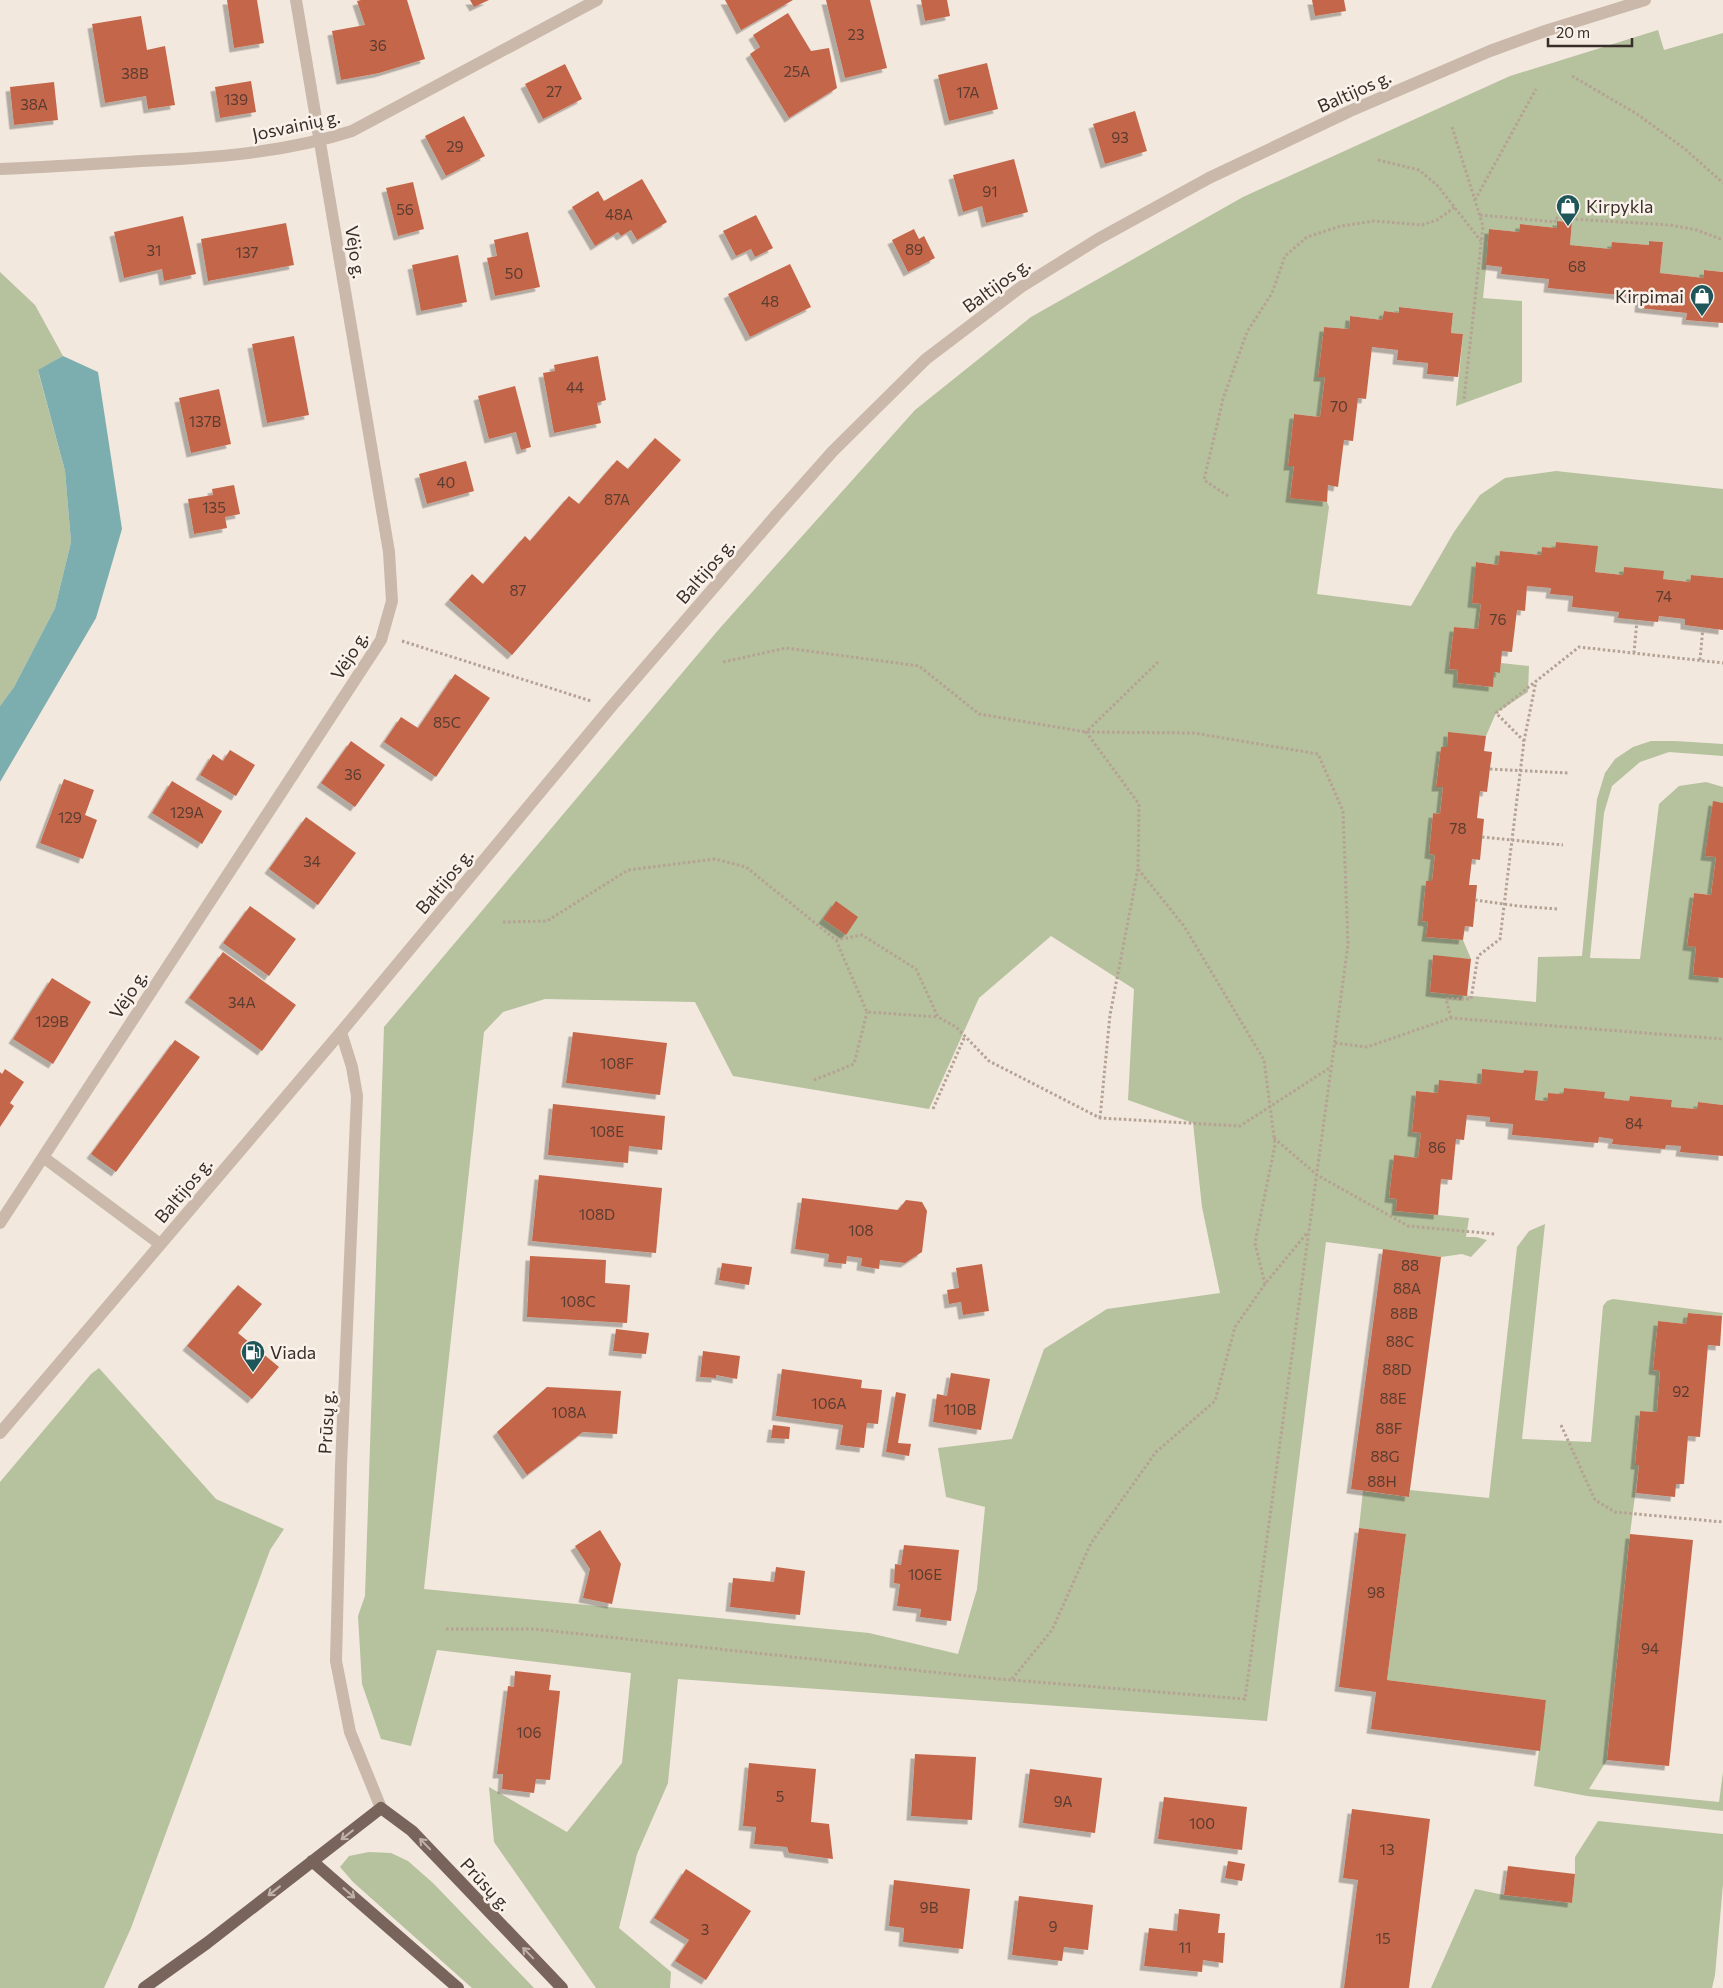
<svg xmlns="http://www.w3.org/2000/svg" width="1723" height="1988" font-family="Commissioner,sans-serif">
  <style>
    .green { fill: #b6c19e; fill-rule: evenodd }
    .water { fill: #7daeaf }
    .building { fill: #c4664a; filter: url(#shadow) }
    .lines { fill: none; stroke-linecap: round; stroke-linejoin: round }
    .path { stroke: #b6a294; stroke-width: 3; stroke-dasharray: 2.5 2.5; stroke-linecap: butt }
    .minor { stroke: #cab8aa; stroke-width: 12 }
    .major { stroke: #79645b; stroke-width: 12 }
    .oneway { stroke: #c0b2aa }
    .labels { text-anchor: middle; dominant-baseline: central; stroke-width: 5; stroke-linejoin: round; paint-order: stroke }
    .number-label { font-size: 15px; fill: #5b3c31 }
    .street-label { font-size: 18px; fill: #382e29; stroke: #faf2ea }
    .poi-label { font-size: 18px; fill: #382e29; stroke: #faf2ea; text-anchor: start }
  </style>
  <defs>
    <filter id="shadow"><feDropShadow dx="-4.5" dy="4.5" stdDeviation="0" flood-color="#0004"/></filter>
  </defs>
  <rect width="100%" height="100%" fill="#f2e8de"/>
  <path class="green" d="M1658 30 1664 50 1723 33V272L1705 270 1704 278 1660 273 1663 242 1649 241V245L1613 242 1611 249 1570 245 1572 222 1558 221 1557 228 1520 224 1519 232 1490 229 1483 298 1522 301V382L1456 406 1463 334 1451 333 1453 313 1400 307 1399 313 1384 311 1382 320 1350 316 1349 329 1324 327 1318 377H1325L1320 417 1294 414 1288 466H1294L1290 497 1327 502 1329 507 1317 594 1411 606 1454 532 1480 495 1505 478 1556 471 1723 489V578L1691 575 1690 582 1663 579 1624 567 1623 575 1595 572 1597 546 1556 542 1555 548 1542 547 1541 555 1500 551 1498 565 1477 562 1472 603 1481 604 1478 629 1454 627 1449 669 1458 670 1457 683 1492 687 1494 672 1500 673 1501 663 1529 666 1528 692 1496 713 1486 736 1448 733 1447 747H1441L1436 786 1443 787 1440 814 1433 813 1429 854 1435 855 1432 881H1426L1422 921 1428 922 1427 937 1463 940 1471 959 1433 956 1430 992 1536 1002 1538 957 1582 956 1597 799 1605 773 1615 759 1633 747 1651 741H1675L1723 744V756L1669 752 1640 762 1612 786 1604 813 1590 958 1640 959 1659 804 1679 786 1706 782 1723 787V803L1713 802 1706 856 1716 857 1711 895 1694 893 1687 945 1696 947 1693 974 1723 978V1105L1698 1102 1697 1109 1671 1107 1672 1100 1630 1096 1629 1101 1604 1098V1092L1564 1088 1563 1094 1548 1093 1547 1101 1535 1100 1537 1071 1524 1070 1523 1073 1482 1070 1481 1084 1440 1080 1438 1093 1416 1091 1412 1132 1421 1133 1418 1158 1394 1156 1389 1198 1397 1199V1211L1469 1218 1466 1237H1476L1487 1240 1471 1257 1462 1254 1441 1257 1326 1242 1267 1721 678 1679 668 1783 637 1854 619 1928 671 1972 670 1988H596L494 1842 489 1787 567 1832 622 1763 631 1673 437 1650 411 1746 381 1739 362 1684 358 1616 365 1596 384 1027 720 628 915 410 1031 317 1243 197 1510 76ZM1051 936 1134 989 1128 1100 1193 1123 1202 1207 1220 1293 1107 1309 1044 1349 1012 1439 938 1448 946 1497 985 1507 977 1589 958 1654 869 1633 424 1589 484 1032 503 1012 545 999 695 1002 733 1076 929 1109 979 998Z
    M0 272 35 305 63 356 38 371 65 471 71 542 55 608 14 687 0 706Z
    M1545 1224 1522 1439 1591 1442 1603 1306 1607 1301 1613 1299 1723 1313 1722 1316 1688 1313 1686 1324 1658 1321 1653 1370 1660 1371 1657 1412 1640 1411 1635 1464 1639 1465 1630 1534 1607 1760 1589 1789 1719 1802 1723 1772V1811L1587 1796 1534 1786 1546 1700 1387 1680 1406 1534 1359 1528 1363 1491 1409 1497 1410 1490 1489 1498 1517 1247 1529 1231Z
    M99 1368 216 1499 284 1529 270 1550 131 1928 104 1988H0V1482L91 1374Z
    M1598 1821 1723 1834V1884L1715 1975 1712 1988H1431L1475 1889 1504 1895 1572 1903 1575 1874V1857Z
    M369 1852 391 1853 408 1861 433 1883 534 1988H472L353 1882 340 1867 349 1856Z"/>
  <path class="water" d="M63 356 98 372 122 529 96 618 0 782V706L14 687 55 608 71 542 65 471 38 370Z"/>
  <path class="building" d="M227 0H257L264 43 234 48Z
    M361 0H407L425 59 379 73 341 80 332 31 365 25 357 1Z
    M470 0H489L474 7Z
    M725 0H793L741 30Z
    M826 0H870L887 68 845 78Z
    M921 0H947L950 16 925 21Z
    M1312 0H1344L1346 11 1315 16Z
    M788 13 811 51 829 48 837 88 789 118 750 54 760 47 753 35Z
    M141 16 147 50 165 46 175 105 148 109 146 96 105 103 92 24Z
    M987 63 998 109 949 121 938 75Z
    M565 64 582 99 543 119 525 84Z
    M251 81 256 112 220 118 215 87Z
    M54 82 58 120 14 125 10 87Z
    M1135 111 1147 151 1105 164 1093 124Z
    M464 116 485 156 446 176 425 136Z
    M1014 159 1028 212 986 223 982 206 963 212 953 175Z
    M642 179 667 222 637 240 631 230 621 236 618 232 595 246 572 207 598 191 604 201Z
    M413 182 424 229 398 236 386 188Z
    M756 215 773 248 755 257 751 249 736 256 723 231Z
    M183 216 196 274 164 281 162 269 124 278 114 232Z
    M1557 221 1572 222 1570 245 1611 249 1612 242 1649 245V241L1663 242 1660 273 1704 278V270L1723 272V323L1686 320 1687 313 1639 308 1640 297 1548 288 1549 279 1501 274 1502 267 1486 265 1489 229 1519 232 1520 224 1557 228Z
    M286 223 294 265 208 281 201 239Z
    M914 229 919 239 924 236 935 258 908 272 892 240Z
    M528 232 540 287 495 296 487 258 497 256 494 240Z
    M458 255 467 302 421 311 412 265Z
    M790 264 811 307 750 337 728 294Z
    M1399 307 1453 313 1451 333 1463 334 1458 377 1427 374 1428 363 1397 360 1398 350 1372 347 1366 399 1358 398 1353 441 1344 440 1338 487 1328 485 1327 502 1290 498 1294 466H1288L1294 414 1320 417 1325 377H1318L1324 327 1349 329 1350 316 1382 320 1384 311 1399 313Z
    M294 336 309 415 267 423 252 344Z
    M598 356 606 400 597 403 601 423 554 433 543 373 555 371 554 365Z
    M515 386 531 447 521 450 516 432 489 439 478 396Z
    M219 389 231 444 191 453 179 398Z
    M655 438 681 460 512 655 449 600 472 574 483 584 525 536 530 541 569 496 579 504 617 460 628 469Z
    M466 461 474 491 427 504 419 474Z
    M234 485 240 514 225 517 227 528 194 534 188 499 213 495 212 489Z
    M1556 542 1598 546 1595 572 1623 575 1624 567 1664 571 1663 579 1690 582 1691 575 1723 578V630L1685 625V619L1659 616 1658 622 1618 618 1619 612 1572 607 1573 596 1550 594 1551 588 1527 586 1525 611 1517 610 1512 652 1502 651 1500 673 1494 672 1493 687 1457 683 1458 670 1449 669 1454 627 1478 629 1481 604 1472 603 1476 562 1498 565 1500 551 1541 555 1542 547 1555 548Z
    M455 674 490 698 436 777 384 742 401 717 418 728Z
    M1448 732 1486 736 1484 751 1492 752 1487 792 1480 791 1477 818 1484 819 1480 860 1472 859 1469 885H1477L1473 927 1465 926 1463 940 1426 937 1428 922 1422 921 1426 881H1432L1435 855 1429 854 1433 813 1440 814 1443 787H1436L1441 747H1447Z
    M351 741 385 765 355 807 321 783Z
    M230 750 255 765 236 796 200 775 213 754 223 761Z
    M64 779 94 790 85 815 97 820 83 859 40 843Z
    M172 781 222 811 202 844 152 813Z
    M1713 801 1723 803V978L1693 975 1696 947 1687 946 1694 893 1711 895 1716 857 1705 856Z
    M306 817 356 853 318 905 269 869Z
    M836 901 858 917 846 935 823 919Z
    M250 906 296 939 269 976 223 943Z
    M223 952 296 1005 262 1051 189 998Z
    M1433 955 1471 959 1467 996 1430 992Z
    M52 978 91 1002 53 1064 13 1039Z
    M573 1032 667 1043 660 1095 566 1083Z
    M175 1040 200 1057 116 1172 91 1154Z
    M5 1069 24 1082 10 1103 14 1106 0 1127V1072L2 1074Z
    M1482 1069 1523 1073 1524 1070 1538 1071 1535 1100 1547 1101 1548 1093 1563 1094 1564 1088 1605 1092 1604 1098 1629 1101 1630 1096 1672 1100 1671 1107 1697 1109 1698 1102 1723 1105V1156L1680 1152 1681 1146 1666 1145 1665 1149 1612 1144 1613 1139 1599 1137 1598 1143 1512 1135 1513 1124 1490 1122V1117L1467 1115 1464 1140 1456 1139 1452 1180 1441 1179 1438 1215 1396 1211 1397 1199 1389 1198 1394 1155 1418 1158 1421 1133 1412 1132 1416 1091 1438 1093 1439 1080 1481 1084Z
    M553 1104 665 1116 662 1150 629 1146 628 1163 548 1155Z
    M539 1175 662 1188 656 1253 532 1241Z
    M802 1198 898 1210 906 1200 922 1202 927 1211 922 1252 905 1263 880 1260 879 1269 861 1266 862 1258 847 1256 846 1264 828 1262 829 1254 795 1249Z
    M1383 1249 1441 1257 1409 1497 1351 1489Z
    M530 1256 606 1260 605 1283 630 1285 627 1323 527 1317Z
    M722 1263 752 1267 749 1285 719 1280Z
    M982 1264 989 1311 963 1315 961 1302 949 1304 947 1290 959 1288 956 1268Z
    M238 1285 262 1304 238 1333 279 1367 252 1399 187 1346Z
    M1688 1313 1722 1316 1720 1346 1708 1345 1700 1437 1688 1436 1684 1484H1676L1675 1497 1636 1493 1639 1465H1635L1640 1411 1657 1412 1660 1371 1653 1370 1658 1321 1686 1324Z
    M616 1329 649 1333 646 1354 613 1351Z
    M703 1351 740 1356 737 1379 716 1375V1378L700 1377Z
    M782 1369 862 1380 861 1388 882 1390 878 1424 867 1423 864 1448 840 1445 843 1425 776 1416Z
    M951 1373 990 1379 981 1430 933 1422 937 1394 947 1396Z
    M547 1387 621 1391 617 1434 583 1432 527 1475 497 1432Z
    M896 1392 906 1394 898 1443 911 1444 909 1456 886 1452Z
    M773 1425 790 1427 789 1439 771 1438Z
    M1359 1528 1406 1534 1387 1680 1546 1700 1540 1751 1371 1729 1376 1692 1339 1687Z
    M600 1530 621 1564 612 1604 583 1598 590 1569 575 1546Z
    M1630 1534 1693 1540 1669 1766 1607 1760Z
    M904 1545 959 1550 951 1621 920 1617 921 1609 897 1606 900 1584 894 1583 895 1564 901 1565Z
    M776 1567 805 1571 800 1615 730 1607 733 1578 774 1582Z
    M515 1671 551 1675 549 1690 560 1691 550 1780 536 1779 534 1793 502 1789 503 1774H497L508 1686 514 1687Z
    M915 1754 976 1757 972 1820 911 1816Z
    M749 1763 816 1769 811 1822 829 1824 833 1859 789 1853 787 1847 754 1844 756 1827 743 1826Z
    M1030 1769 1102 1778 1095 1833 1023 1823Z
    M1164 1797 1247 1807 1242 1850 1158 1839Z
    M1352 1809 1430 1819 1409 1988H1344L1358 1880 1343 1878Z
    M1228 1861 1245 1864 1242 1881 1225 1878Z
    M1508 1866 1575 1874 1572 1903 1504 1895Z
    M686 1869 751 1911 706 1980 675 1961 689 1940 654 1918Z
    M894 1880 970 1889 963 1949 903 1942 904 1928 889 1926Z
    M1019 1896 1093 1905 1088 1950 1064 1947 1062 1961 1012 1955Z
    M1179 1909 1220 1914 1218 1933H1225L1223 1963 1203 1960 1202 1972 1144 1966 1149 1928 1177 1931Z"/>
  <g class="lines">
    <path class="path" d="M1572 76 1637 114 1685 149 1723 183
      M1452 127 1483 226 1464 399
      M1378 160 1419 170 1437 185 1481 241
      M1475 200 1536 89
      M1480 215 1555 222V218L1670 225 1697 230 1723 240
      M1228 496 1204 480 1223 399 1247 332 1272 293 1285 256 1307 237 1341 226 1374 221 1422 225 1437 220 1455 207
      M402 641 591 701
      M1634 653 1637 620
      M1700 660 1703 627
      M1158 662 1086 732 1139 804 1138 869 1184 926 1264 1060 1275 1145 1255 1243 1265 1284
      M1524 741 1536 681
      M1490 769 1569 773
      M1482 837 1563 845
      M1475 900 1518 906 1557 909
      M503 922 547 921 628 870 715 859 746 867 836 940 862 935 916 969 938 1017 956 1027 989 1061 1100 1118 1240 1126 1331 1067
      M836 940 867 1012 938 1017
      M1451 1018 1446 999H1471L1478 956 1500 939 1524 741 1496 713 1579 647 1723 663
      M1335 1043 1367 1047 1451 1018 1723 1039
      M814 1080 854 1064 867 1012
      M933 1109 965 1036
      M1100 1118 1110 1015 1138 869
      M1274 1138 1317 1175 1408 1226 1495 1234
      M1561 1425 1595 1500 1615 1512 1723 1522
      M446 1629H534L987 1678 1245 1699 1348 945 1343 811 1318 754 1194 733 1086 732 979 714 919 666 786 648 723 662
      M1012 1679 1052 1630 1091 1543 1156 1452 1215 1401 1235 1327 1265 1284 1307 1233"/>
    <path class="minor" d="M0 169C47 167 94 164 141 161 212 158 284 153 352 131L597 0
      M341 1032 352 1067 357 1096 341 1466 336 1661 350 1732 381 1808
      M43 1157 160 1244
      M0 1223 381 640 392 601 389 552 296 0
      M0 1433 341 1032 611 707 777 514 833 451 926 359 1021 287 1098 239 1209 178 1350 111 1490 51 1545 31 1645 0"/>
    <path class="major" d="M312 1861 458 1988
      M144 1988 207 1943 381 1808 412 1831 562 1988"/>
  </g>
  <defs><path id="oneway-shaft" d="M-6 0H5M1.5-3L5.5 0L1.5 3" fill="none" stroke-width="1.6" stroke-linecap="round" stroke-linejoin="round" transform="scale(1.25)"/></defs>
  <g class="oneway">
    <use href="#oneway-shaft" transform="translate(347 1835) rotate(142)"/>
    <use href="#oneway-shaft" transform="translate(425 1844) rotate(-134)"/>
    <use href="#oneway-shaft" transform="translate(274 1891) rotate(142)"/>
    <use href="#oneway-shaft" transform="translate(349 1893) rotate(41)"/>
    <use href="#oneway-shaft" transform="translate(528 1953) rotate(-134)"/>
  </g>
  <defs>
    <g id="shop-pin" transform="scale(1.25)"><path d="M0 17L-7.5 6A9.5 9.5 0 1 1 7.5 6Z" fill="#1f5659" stroke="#faf2ea"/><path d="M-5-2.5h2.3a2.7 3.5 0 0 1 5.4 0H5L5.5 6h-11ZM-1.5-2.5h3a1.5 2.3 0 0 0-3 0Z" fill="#fff"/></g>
    <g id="fuel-pin" transform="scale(1.25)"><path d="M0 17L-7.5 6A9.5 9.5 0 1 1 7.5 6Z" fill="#1f5659" stroke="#faf2ea"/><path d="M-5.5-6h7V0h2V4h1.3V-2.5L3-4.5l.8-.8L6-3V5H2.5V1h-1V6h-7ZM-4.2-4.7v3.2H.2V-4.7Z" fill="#fff"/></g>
  </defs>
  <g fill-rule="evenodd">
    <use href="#shop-pin" x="1568" y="206"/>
    <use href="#shop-pin" x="1702" y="296"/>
    <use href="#fuel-pin" x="253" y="1352"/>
  </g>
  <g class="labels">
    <g class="number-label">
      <text x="856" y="34">23</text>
      <text x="378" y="45">36</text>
      <text x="797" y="71">25A</text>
      <text x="135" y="73">38B</text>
      <text x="554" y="91">27</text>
      <text x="968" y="92">17A</text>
      <text x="236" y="99">139</text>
      <text x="34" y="104">38A</text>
      <text x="1120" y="137">93</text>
      <text x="455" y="146">29</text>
      <text x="990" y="191">91</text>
      <text x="405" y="209">56</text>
      <text x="619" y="214">48A</text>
      <text x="914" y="249">89</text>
      <text x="154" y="250">31</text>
      <text x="247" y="252">137</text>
      <text x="1577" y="266">68</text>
      <text x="514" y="273">50</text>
      <text x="770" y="301">48</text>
      <text x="575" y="387">44</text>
      <text x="1339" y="406">70</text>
      <text x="205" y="421">137B</text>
      <text x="446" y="482">40</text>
      <text x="617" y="499">87A</text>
      <text x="214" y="507">135</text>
      <text x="518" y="590">87</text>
      <text x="1664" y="596">74</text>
      <text x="1498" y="619">76</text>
      <text x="447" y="722">85C</text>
      <text x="353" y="774">36</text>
      <text x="187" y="812">129A</text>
      <text x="70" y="817">129</text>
      <text x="1458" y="828">78</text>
      <text x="312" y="861">34</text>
      <text x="242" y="1002">34A</text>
      <text x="52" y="1021">129B</text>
      <text x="617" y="1063">108F</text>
      <text x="1634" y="1123">84</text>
      <text x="607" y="1131">108E</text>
      <text x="1437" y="1147">86</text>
      <text x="597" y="1214">108D</text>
      <text x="861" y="1230">108</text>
      <text x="1410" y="1265">88</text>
      <text x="1407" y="1288">88A</text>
      <text x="578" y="1301">108C</text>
      <text x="1404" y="1313">88B</text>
      <text x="1400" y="1341">88C</text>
      <text x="1397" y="1369">88D</text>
      <text x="1681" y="1391">92</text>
      <text x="1393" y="1398">88E</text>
      <text x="829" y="1403">106A</text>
      <text x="960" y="1409">110B</text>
      <text x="569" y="1412">108A</text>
      <text x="1389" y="1428">88F</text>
      <text x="1385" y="1456">88G</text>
      <text x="1382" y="1481">88H</text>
      <text x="925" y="1574">106E</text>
      <text x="1376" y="1592">98</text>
      <text x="1650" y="1648">94</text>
      <text x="529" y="1732">106</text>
      <text x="780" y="1796">5</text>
      <text x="1063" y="1801">9A</text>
      <text x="1202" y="1823">100</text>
      <text x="1387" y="1849">13</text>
      <text x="929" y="1907">9B</text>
      <text x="1053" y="1926">9</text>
      <text x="705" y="1929">3</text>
      <text x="1383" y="1938">15</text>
      <text x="1185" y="1947">11</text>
    </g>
    <g class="street-label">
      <text transform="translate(1354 91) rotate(-24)">Baltijos g.</text>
      <text transform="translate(296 125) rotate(-12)">Josvainių g.</text>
      <text transform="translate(356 252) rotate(81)">Vėjo g.</text>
      <text transform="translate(996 285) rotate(-36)">Baltijos g.</text>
      <text transform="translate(705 571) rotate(-49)">Baltijos g.</text>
      <text transform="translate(349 655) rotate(-58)">Vėjo g.</text>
      <text transform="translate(444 881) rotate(-50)">Baltijos g.</text>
      <text transform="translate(128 994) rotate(-57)">Vėjo g.</text>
      <text transform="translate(183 1190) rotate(-50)">Baltijos g.</text>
      <text transform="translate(326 1422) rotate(-87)">Prūsų g.</text>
      <text transform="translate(486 1884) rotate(47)">Prūsų g.</text>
    </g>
    <g class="poi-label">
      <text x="1586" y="206">Kirpykla</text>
      <text x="1684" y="296" text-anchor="end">Kirpimai</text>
      <text x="270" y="1352">Viada</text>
    </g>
  </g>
  <path d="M1548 38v8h84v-8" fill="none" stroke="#382e29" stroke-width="2.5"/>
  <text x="1556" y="38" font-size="15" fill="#382e29" stroke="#faf2ea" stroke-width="4" paint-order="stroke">20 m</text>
</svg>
